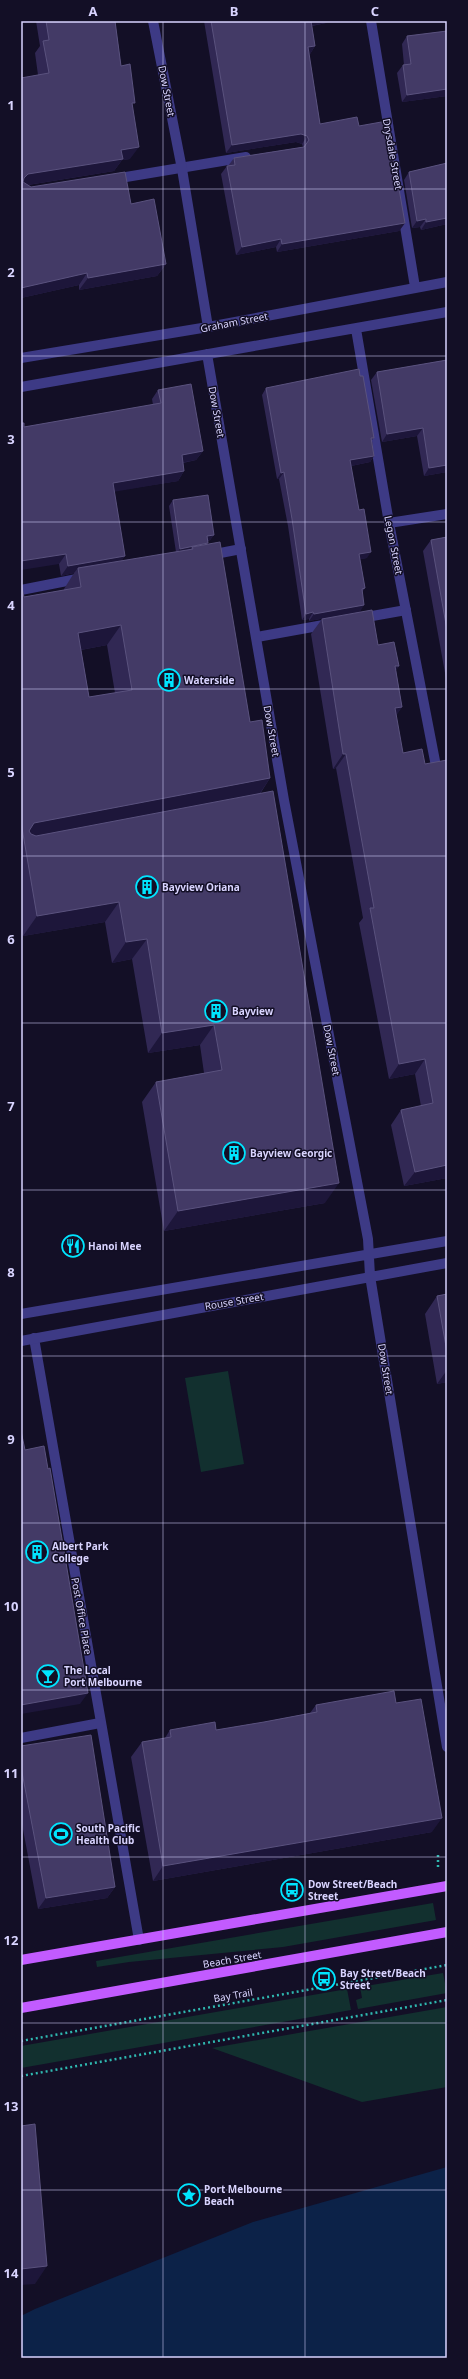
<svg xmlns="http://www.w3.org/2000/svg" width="468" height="2379" font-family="'Noto Sans',sans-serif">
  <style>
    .green { fill: #12302f }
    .water { fill: #0c2248 }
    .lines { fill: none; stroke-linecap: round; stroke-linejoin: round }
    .path { stroke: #2fb8b0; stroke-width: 2.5; stroke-dasharray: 2 3; stroke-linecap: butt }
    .service { stroke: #3d3a85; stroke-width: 10 }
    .minor { stroke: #3d3a85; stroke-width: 10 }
    .primary { stroke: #c25bff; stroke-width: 10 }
    .wall { fill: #312854; fill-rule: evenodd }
    .shaded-wall { fill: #1d163a }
    .building { fill: #433a66; stroke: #5a527e; fill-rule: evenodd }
    .grid { fill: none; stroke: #d9d4ff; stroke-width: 1; stroke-opacity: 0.55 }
    .labels { text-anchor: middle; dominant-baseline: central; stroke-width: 3; stroke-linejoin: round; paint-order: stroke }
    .street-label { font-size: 10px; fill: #d9d4ff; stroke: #130f26 }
    .poi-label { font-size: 10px; font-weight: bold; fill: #d9d4ff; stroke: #130f26; text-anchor: start }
    .neatline { fill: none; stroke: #d9d4ff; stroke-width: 1.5 }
    .grid-label { font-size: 13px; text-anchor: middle; font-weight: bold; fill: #d9d4ff }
  </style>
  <rect width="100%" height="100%" fill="#130f26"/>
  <path class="green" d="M228 1371 244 1464 201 1472 185 1378Z
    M433 1903 436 1920 283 1947 129 1962 97 1967 96 1961Z
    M443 1973 447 1993 358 2009 356 2000 362 1998 360 1987Z
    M347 1989 351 2010 21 2068V2046Z
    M447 2007V2087L362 2102 212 2048Z"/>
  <path class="water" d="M447 2167V2358H21V2316L35 2309 253 2222Z"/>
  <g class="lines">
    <path class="path" d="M438 1855V1868
      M21 2041 447 1965
      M21 2076 447 2000"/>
    <path class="service" d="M114 179 246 157
      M389 523 447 514
      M210 555 241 549
      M21 590 82 578
      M361 618 406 610
      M257 637 329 624
      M34 1338 139 1940"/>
    <path class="minor" d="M153 21 182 169 208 327
      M371 21 415 287
      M356 329 389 523 435 761
      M207 354 284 800 368 1239 370 1276 447 1747
      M21 358 208 327 447 282
      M21 387 447 312
      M21 1314 447 1241
      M21 1341 447 1263
      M21 1738 100 1723"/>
    <path class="primary" d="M21 1960 447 1886
      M21 2008 447 1932"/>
  </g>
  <path class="wall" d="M36 21H115L121 66 132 107 130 159 122 160 114 171 28 185 31 187 131 204 166 264 157 276 79 290V285L21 298V78L38 75 35 53 40 46Z
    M204 21H327L326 23 312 26 315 46 310 54H309L320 124 359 126 405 223 399 231 277 252 276 247 236 255 221 174 227 166H228L234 158 303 147 302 144 296 142 226 153Z
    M447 31V96L402 102 397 73 403 65H404L402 44 407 36Z
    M447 163V224L421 230 420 227 412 228 404 180 409 172Z
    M447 360V472L424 476 417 436 382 442 371 380 377 372Z
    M266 388 374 438 372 440 374 456 370 462 351 466 367 558 360 559 365 588 362 592 360 612 309 621V619L302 620 288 526 279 479H277L262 395Z
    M158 390 203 451 196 460 183 463 184 471 178 481 114 491 125 556 121 561 176 552 169 506 173 500 214 535 210 540 208 541 207 544 250 722 270 778 260 794 325 1203 164 1231 142 1102 156 1082 204 1073 200 1045 148 1053 132 959 112 963 105 922 23 936 21 925V583L24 597 64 590V589L74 573 61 576 59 564 24 427 153 405 152 399ZM107 645 115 693 89 697 81 650Z
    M447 537V684L423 551 431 540Z
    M322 619 378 645 399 666 396 670 402 707 396 715 447 1178 404 1186 391 1125 401 1110 421 1106 415 1074 389 1079 359 923 363 918 336 768 333 769 311 634Z
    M447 1294V1382L437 1384 425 1314 437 1296Z
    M396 1703 432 1832 153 1881 131 1757 142 1742 165 1738 170 1730H216L264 1722 310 1713 316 1705Z
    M21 1746 115 1887 107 1898 38 1909 21 1819Z"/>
  <path class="shaded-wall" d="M310 21H327L326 23 305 27Z
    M315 46 310 54 302 55 308 47Z
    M447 89V96L402 102 407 95Z
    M301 134 307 136 302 144 296 142 226 153 232 145Z
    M139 147 130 159 122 160 114 171 21 186 24 178 28 174 121 150Z
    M447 218V224L421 230 426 222Z
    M426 219 420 227 412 228 417 221Z
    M405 223 399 231 277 252 282 244Z
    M281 239 276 247 236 255 242 247Z
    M166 264 157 276 79 290 88 278Z
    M87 273 79 285 21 298V288Z
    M423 428 417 436 382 442 387 434Z
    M203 451 196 460 175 464 182 455Z
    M374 456 370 462 346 467 350 460Z
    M447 465V472L424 476 429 468Z
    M184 471 178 481 107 493 113 483Z
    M284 472 279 479H277L281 473Z
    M214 535 210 540 203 541 207 536Z
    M208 543 204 549H193L192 547 189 552 176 554 180 549Z
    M371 552 367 558 354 560 359 554Z
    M66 554 59 564 21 570V561Z
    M125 556 118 565 78 568 74 573 61 576 68 566Z
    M364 605 360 612 309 621 314 614Z
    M313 612 309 619 302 620 306 614Z
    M121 625 107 645 64 653 78 633Z
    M395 666H399L389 680Z
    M402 707 392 722 395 708Z
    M343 754H346L336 768 333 769Z
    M270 778 256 799 25 843 24 838 34 823Z
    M119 902 105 922 23 936 37 916Z
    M147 939 132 959 112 963 126 942Z
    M214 1025 200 1045 148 1053 162 1033Z
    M425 1059 415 1074 389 1079 399 1064Z
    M447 1165V1178L404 1186 415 1172Z
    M339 1183 325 1203 164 1231 178 1211Z
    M447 1370V1382L437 1384Z
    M88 1693 80 1704 21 1714V1705Z
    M442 1818 432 1832 153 1881 163 1866Z
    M115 1887 107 1898 38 1909 46 1898Z
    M47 2266 35 2284 21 2285V2269Z"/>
  <path class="building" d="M46 21H115L121 66 130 64 135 103H132L139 147 121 150 123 159 28 174 24 178 23 182 31 187 125 172 131 204 154 199 166 264 88 278 87 273 21 288V78L49 73 43 41 49 40Z
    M211 21H311L315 46 308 47 320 124 357 117 359 126 387 121 405 223 282 244 281 239 242 247 227 166 235 165 234 158 304 147 309 140 307 136 301 134 232 145Z
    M447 31V89L407 95 403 65 411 64 407 36Z
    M447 163V218L426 222V219L417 221 409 172Z
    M447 360V465L429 468 423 428 387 434 377 372Z
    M359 369 360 376H363L374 438H371L374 456 350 460 359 510 364 509 371 552 359 554 365 588 362 589 364 605 314 614 313 612 306 614 292 519 284 472 281 473 266 388Z
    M191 384 203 451 182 455 184 471 113 483 125 556 68 566 66 554 21 561V423H24V427L161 403 158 390Z
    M208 495 214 535 207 536 208 543 180 549 173 500Z
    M447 537V630L431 540Z
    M220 542 250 722 262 720 270 778 34 823 29 831 31 834 36 836 273 791 339 1183 178 1211 156 1082 222 1070 214 1025 162 1033 147 939 126 942 119 902 37 916 21 822V583L24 597 81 587 78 568 193 549 192 547ZM121 625 132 690 89 697 78 633Z
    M372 610 378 645 394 642 399 666H395L402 707 395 708 403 753 422 749 425 764 447 760V1165L415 1172 401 1110 433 1103 425 1059 399 1064 370 908H374L346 754H343L322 619Z
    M447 1294V1352L437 1296Z
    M21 1431 25 1450 44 1446 48 1469 50 1468 88 1693 21 1705Z
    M394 1691 396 1703 421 1699 442 1818 163 1866 142 1742 171 1737 170 1730 215 1722 216 1730 264 1722 317 1712 316 1705Z
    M91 1735 115 1887 46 1898 21 1767V1746Z
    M35 2124 47 2266 21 2269V2126Z"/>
  <path class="grid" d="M163 21V2358M305 21V2358M21 189H447M21 356H447M21 522H447M21 689H447M21 856H447M21 1023H447M21 1190H447M21 1356H447M21 1523H447M21 1690H447M21 1857H447M21 2023H447M21 2190H447"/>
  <defs>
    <g id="building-ring" transform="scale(1.15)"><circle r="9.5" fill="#130f26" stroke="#00e5ff" stroke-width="1.5"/><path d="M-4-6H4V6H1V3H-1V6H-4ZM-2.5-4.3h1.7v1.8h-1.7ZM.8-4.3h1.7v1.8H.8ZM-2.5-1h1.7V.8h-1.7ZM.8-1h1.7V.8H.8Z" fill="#00e5ff"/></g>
    <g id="restaurant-ring" transform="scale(1.15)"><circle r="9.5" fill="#130f26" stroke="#00e5ff" stroke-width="1.5"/><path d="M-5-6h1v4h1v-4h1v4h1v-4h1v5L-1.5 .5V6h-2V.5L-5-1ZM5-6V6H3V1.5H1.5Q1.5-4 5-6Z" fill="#00e5ff"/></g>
    <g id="bar-ring" transform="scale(1.15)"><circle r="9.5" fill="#130f26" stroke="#00e5ff" stroke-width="1.5"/><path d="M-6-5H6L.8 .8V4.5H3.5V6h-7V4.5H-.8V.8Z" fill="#00e5ff"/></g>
    <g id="stadium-ring" transform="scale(1.15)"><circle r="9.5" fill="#130f26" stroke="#00e5ff" stroke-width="1.5"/><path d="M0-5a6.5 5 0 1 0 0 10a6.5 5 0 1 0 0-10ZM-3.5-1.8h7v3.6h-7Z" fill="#00e5ff"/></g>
    <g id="bus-ring" transform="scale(1.15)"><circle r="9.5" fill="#130f26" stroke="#00e5ff" stroke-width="1.5"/><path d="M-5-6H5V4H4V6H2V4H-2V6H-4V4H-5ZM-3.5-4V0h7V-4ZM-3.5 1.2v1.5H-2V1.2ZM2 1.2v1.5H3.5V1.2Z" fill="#00e5ff"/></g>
    <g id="sight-ring" transform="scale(1.15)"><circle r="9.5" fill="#130f26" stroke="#00e5ff" stroke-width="1.5"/><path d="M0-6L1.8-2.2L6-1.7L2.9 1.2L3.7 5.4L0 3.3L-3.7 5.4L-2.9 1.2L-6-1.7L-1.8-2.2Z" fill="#00e5ff"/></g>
  </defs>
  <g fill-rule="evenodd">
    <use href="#building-ring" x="169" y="680"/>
    <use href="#building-ring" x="147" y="887"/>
    <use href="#building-ring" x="216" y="1011"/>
    <use href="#building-ring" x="234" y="1153"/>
    <use href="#restaurant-ring" x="73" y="1246"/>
    <use href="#building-ring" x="37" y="1552"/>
    <use href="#bar-ring" x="48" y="1676"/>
    <use href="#stadium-ring" x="61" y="1834"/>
    <use href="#bus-ring" x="292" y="1890"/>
    <use href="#bus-ring" x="324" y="1979"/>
    <use href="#sight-ring" x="189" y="2195"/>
  </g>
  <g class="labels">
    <g class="street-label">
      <text transform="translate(167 91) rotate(79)">Dow Street</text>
      <text transform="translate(393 154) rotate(80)">Drysdale Street</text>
      <text transform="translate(234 322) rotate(-11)">Graham Street</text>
      <text transform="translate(217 412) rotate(80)">Dow Street</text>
      <text transform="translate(394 545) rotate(79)">Legon Street</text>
      <text transform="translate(272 731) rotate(80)">Dow Street</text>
      <text transform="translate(332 1050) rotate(79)">Dow Street</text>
      <text transform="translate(234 1301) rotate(-10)">Rouse Street</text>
      <text transform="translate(386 1369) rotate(81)">Dow Street</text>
      <text transform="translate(82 1616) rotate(80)">Post Office Place</text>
      <text transform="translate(232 1959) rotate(-10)">Beach Street</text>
      <text transform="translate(233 1995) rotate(-10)">Bay Trail</text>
    </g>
    <g class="poi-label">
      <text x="184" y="680">Waterside</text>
      <text x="162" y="887">Bayview Oriana</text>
      <text x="232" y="1011">Bayview</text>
      <text x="250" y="1153">Bayview Georgic</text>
      <text x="88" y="1246">Hanoi Mee</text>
      <text x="52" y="1546">Albert Park<tspan x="52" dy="12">College</tspan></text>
      <text x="64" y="1670">The Local<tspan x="64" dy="12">Port Melbourne</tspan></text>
      <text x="76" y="1828">South Pacific<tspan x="76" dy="12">Health Club</tspan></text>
      <text x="308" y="1884">Dow Street/Beach<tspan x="308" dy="12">Street</tspan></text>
      <text x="340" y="1973">Bay Street/Beach<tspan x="340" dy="12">Street</tspan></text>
      <text x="204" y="2189">Port Melbourne<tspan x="204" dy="12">Beach</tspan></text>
    </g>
  </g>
  <rect width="468" height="2379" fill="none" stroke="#130f26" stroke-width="44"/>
  <rect x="22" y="22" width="424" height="2335" class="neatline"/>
  <g class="grid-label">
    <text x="93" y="16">A</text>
    <text x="234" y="16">B</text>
    <text x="375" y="16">C</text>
    <text x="11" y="110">1</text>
    <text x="11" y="277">2</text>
    <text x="11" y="444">3</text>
    <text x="11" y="610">4</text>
    <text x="11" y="777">5</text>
    <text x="11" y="944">6</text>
    <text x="11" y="1111">7</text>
    <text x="11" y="1277">8</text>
    <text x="11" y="1444">9</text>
    <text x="11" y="1611">10</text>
    <text x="11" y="1778">11</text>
    <text x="11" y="1945">12</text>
    <text x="11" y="2111">13</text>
    <text x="11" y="2278">14</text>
  </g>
</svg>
